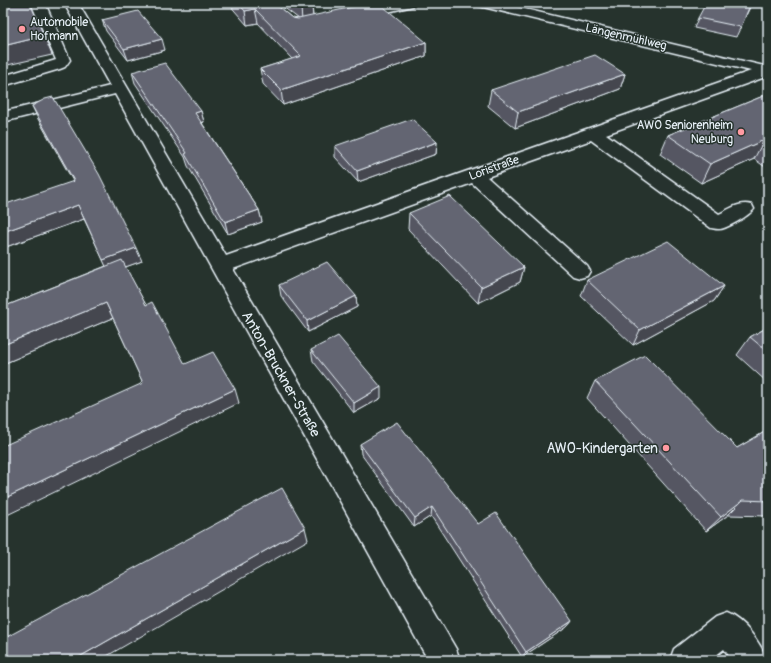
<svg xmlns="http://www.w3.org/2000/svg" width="771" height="663" font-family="Pangolin,sans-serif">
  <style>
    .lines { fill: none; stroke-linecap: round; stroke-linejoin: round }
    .minor-casing { stroke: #e8f1f8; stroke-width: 3 }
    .minor { fill: #26332d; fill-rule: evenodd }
    .wall { fill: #555762; stroke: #e8f1f8 }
    .shaded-wall { fill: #454750; stroke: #e8f1f8 }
    .building { fill: #636572; stroke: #e8f1f8 }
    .poi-dot { fill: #ff9aa2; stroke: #26332d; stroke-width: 1.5 }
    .labels { text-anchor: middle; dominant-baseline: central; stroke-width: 3; stroke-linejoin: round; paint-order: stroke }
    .far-poi-label { font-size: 12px; fill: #e8f1f8; stroke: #26332d; text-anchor: start }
    .far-street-label { font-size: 12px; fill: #e8f1f8; stroke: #26332d }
    .street-label { font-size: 14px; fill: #e8f1f8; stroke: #26332d }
    .poi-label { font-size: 14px; fill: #e8f1f8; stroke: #26332d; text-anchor: end }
  </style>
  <rect width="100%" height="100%" fill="#26332d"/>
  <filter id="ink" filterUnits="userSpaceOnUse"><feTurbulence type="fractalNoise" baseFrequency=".025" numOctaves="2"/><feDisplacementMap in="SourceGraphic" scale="8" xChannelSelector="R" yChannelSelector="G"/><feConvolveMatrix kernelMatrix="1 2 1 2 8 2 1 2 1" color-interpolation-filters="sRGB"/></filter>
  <g filter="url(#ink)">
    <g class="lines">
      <g class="minor-casing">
        <path id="minor" d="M31 3H45L70 60 65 67 60 69 3 86V76L56 60Z
          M64 3H78L226 256 751 71 479 6 477 3H500L764 66 768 65V76L606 134 719 214C730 209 740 201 752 205L754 209C750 215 725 230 718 229 715 229 713 228 711 228L591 140 487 177 587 266 590 271 587 276 580 278 573 276 472 183 233 269 456 649 460 660H428L115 94 3 122V112L110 86Z
          M391 3H415L413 6 357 19 352 18 350 15 352 12Z
          M726 613C744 620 760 642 767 660H732L724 649 710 660H670L674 649 715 617Z"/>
      </g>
      <use href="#minor" class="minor"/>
    </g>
    <path class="wall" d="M228 3H274L292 18 298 19H299L278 3H310L312 5 313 16 426 42V56L283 105 263 84 260 69 292 59 258 23 247 25Z
      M752 3 736 37 694 28 698 18Z
      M102 20 165 50 128 60 106 31Z
      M132 72 201 111 204 122 202 123 259 210 262 222 228 234 188 166 185 157 135 83Z
      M625 74 620 89 515 128 488 106 491 90Z
      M768 94V169L754 159 701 183 660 154 668 135Z
      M32 106 142 261 125 267 146 305 185 364 239 403 143 383 113 318 3 364V307L106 266 84 219 3 248 73 181 38 119Z
      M437 142 436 154 358 182 335 157V146Z
      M409 213 524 267 520 282 478 303 408 229Z
      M587 280 724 286 714 301 633 345 581 296Z
      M279 285 356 296 357 307 308 332 281 296Z
      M768 327V383L737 355 750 337Z
      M311 350 381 398 354 413 313 361Z
      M595 381 737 448 768 430V516L728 515 706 531 587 398Z
      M360 444 478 524 572 621 567 627 522 657 431 516 414 527 361 454Z"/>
    <path class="shaded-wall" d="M312 5 313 19 302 21 301 7Z
      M255 9 258 23 247 25 245 11Z
      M44 36 52 55 3 66V46Z
      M162 39 165 50 128 60 124 49Z
      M426 42V56L283 105 281 90Z
      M625 74 620 89 515 128 518 112Z
      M201 111 204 122 198 124 195 113Z
      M764 140 754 159 701 183 710 164Z
      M437 142 436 154 358 182 357 171Z
      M78 205 84 219 3 248V232Z
      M259 210 262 222 228 234 225 222Z
      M136 248 142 261 109 273 103 260Z
      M524 267 520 282 478 303 481 287Z
      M724 286 714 301 633 345 640 330Z
      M356 296 357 307 308 332 307 321Z
      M106 303 113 318 3 364V345Z
      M381 387V398L354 413V403Z
      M235 389 239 403 3 517V499Z
      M743 500 728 515 706 531 721 517Z
      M432 507 431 516 414 527 415 518Z
      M305 528 308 540 100 660H74Z
      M572 621 567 627 522 657 526 652Z"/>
    <path class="building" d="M3 3H30L44 36 3 46Z
      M238 3H274L292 18 298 19 371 3H379L426 42 281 90 260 69 301 56 255 9 245 11Z
      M295 3H310L312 5 301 7Z
      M706 3H751L741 27 698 18Z
      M138 11 162 39 124 49 102 20Z
      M595 55 625 74 518 112 491 90Z
      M165 63 201 111 195 113 259 210 225 222 185 154 187 153 132 72Z
      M768 94V143L764 140 710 164 668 135Z
      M53 97 99 174 136 248 103 260 78 205 3 232V205L74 181 32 106 45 99Z
      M412 119 437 142 357 171 335 146Z
      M450 196 524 267 481 287 409 213Z
      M668 241 724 286 640 330 587 280Z
      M122 260 146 305 152 302 185 364 213 352 235 389 3 499V446L143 383 106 303 3 345V307Z
      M327 262 356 296 307 321 279 285Z
      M768 327V352L750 337Z
      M338 336 381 387 354 403 311 350Z
      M645 355 737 448 768 430V501L743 500 721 517 595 381Z
      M397 422 478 524 496 513 572 621 526 652 432 507 415 518 360 444Z
      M282 488 305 528 74 660H3V639Z"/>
  </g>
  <g class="poi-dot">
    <circle cx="22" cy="29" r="4"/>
    <circle cx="741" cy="132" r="4"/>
    <circle cx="666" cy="448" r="4"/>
  </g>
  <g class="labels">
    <g class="far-poi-label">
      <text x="30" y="22">Automobile<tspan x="30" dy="14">Hofmann</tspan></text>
      <text x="733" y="125" text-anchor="end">AWO Seniorenheim<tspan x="733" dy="14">Neuburg</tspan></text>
    </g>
    <g class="far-street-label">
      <text transform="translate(626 37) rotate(13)">Längenmühlweg</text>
      <text transform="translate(494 168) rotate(-20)">Loristraße</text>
    </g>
    <g class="street-label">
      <text transform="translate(281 374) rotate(60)">Anton-Bruckner-Straße</text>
    </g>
    <g class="poi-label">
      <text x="658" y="448">AWO-Kindergarten</text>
    </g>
  </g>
  <rect width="771" height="663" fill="none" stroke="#26332d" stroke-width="16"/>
  <rect x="8" y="8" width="755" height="647" fill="none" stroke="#e8f1f8" stroke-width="1.5" filter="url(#ink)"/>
</svg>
